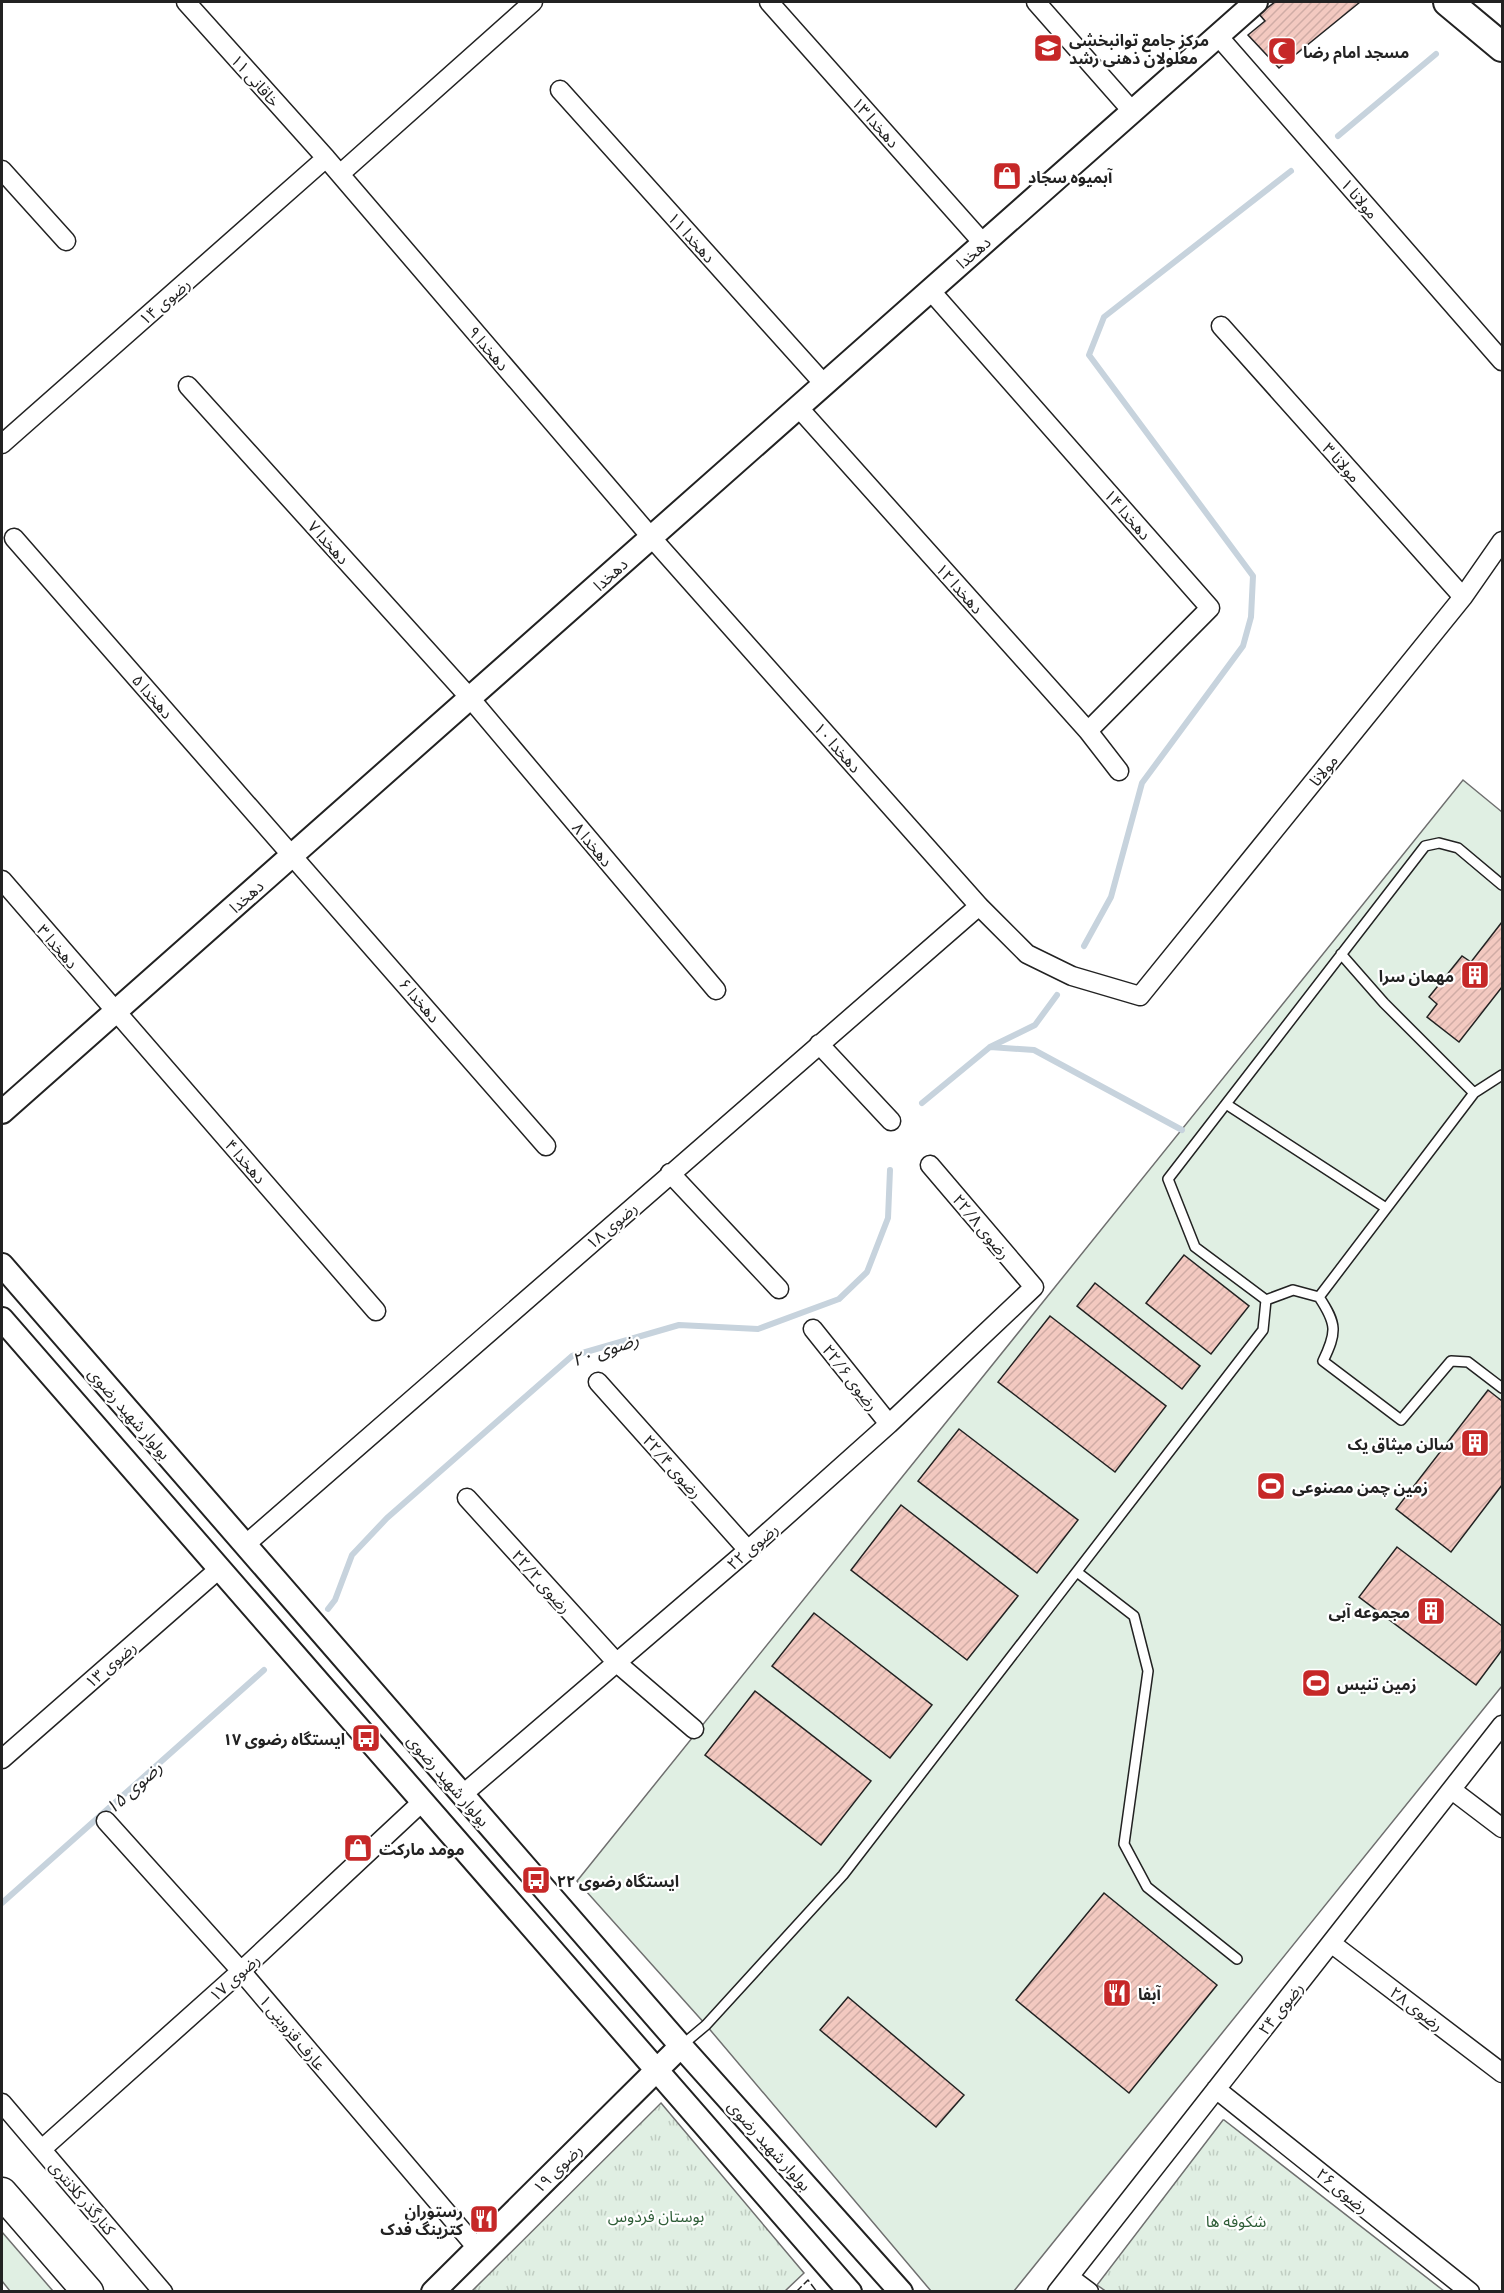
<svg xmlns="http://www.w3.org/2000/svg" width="1504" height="2293" font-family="'Exo 2','Noto Sans Arabic',sans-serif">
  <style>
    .green { fill: #e0efe3; stroke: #6f6f6f; stroke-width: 1.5 }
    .park { fill: url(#park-tufts); stroke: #6f6f6f; stroke-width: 1.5 }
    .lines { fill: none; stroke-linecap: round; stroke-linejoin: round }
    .stream { stroke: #c7d3dd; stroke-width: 6 }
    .building { fill: url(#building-hatch); stroke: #222; stroke-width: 1.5 }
    .service-casing { stroke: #222; stroke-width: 12 }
    .minor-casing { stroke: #222; stroke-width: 21 }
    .tertiary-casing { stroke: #222; stroke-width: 26 }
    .primary-casing { stroke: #222; stroke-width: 32 }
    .trunk-casing { stroke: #222; stroke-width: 33 }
    .service { stroke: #fff; stroke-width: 9 }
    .minor { stroke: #fff; stroke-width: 18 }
    .tertiary { stroke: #fff; stroke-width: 22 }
    .primary { stroke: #fff; stroke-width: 28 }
    .trunk { stroke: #fff; stroke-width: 30 }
    .fence { stroke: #222; stroke-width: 1.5; stroke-dasharray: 8 3; stroke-linecap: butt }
    .labels { text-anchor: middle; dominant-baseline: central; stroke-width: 4.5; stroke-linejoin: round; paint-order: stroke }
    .poi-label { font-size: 16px; font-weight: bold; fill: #222; stroke: #fff; text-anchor: start }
    .street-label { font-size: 16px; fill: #222; stroke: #fff }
    .park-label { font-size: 16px; fill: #2f5e38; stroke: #fff }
    .water-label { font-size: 18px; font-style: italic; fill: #222; stroke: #fff }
  </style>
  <defs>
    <pattern id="park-tufts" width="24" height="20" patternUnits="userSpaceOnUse" patternTransform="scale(1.5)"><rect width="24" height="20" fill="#e0efe3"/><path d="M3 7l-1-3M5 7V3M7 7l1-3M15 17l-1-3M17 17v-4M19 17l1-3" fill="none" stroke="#c0cdc2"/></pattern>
    <pattern id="building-hatch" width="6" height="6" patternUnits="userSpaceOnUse" patternTransform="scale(1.5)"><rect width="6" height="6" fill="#f3c9c0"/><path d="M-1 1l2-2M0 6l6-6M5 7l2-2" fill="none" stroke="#d0aca5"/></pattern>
  </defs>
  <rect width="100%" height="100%" fill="#fff"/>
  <path class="green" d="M1463 780 1502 812V1686L1014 2291H931L706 2025 577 1881Z
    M2 2232 53 2291H10L2 2281Z"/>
  <path class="park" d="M661 2103 804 2273 785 2291H472Z
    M1223 2120H1224L1444 2291 1107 2292 1097 2285Z"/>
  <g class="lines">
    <path class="stream" d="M1338 136 1436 54
      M1084 946 1111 897 1142 783 1243 646 1251 617 1253 576 1089 355 1104 317 1291 171
      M990 1047 1034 1050 1182 1130
      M922 1103 990 1047 1035 1025 1057 995
      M328 1609 335 1600 352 1555 387 1518 572 1356 679 1325 758 1329 839 1299 867 1272 888 1218 890 1170
      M2 1903 264 1670"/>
  </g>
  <path class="building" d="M1275 2H1360L1279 68 1248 35 1265 21 1259 14Z
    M1502 922V987L1459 1042 1427 1017 1437 1004 1429 997 1462 956 1471 962Z
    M1184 1255 1249 1306 1211 1354 1146 1303Z
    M1095 1283 1200 1366 1182 1389 1077 1306Z
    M1050 1316 1166 1406 1115 1472 998 1382Z
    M1488 1390 1502 1401V1485L1451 1552 1396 1509Z
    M959 1429 1078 1520 1037 1573 918 1481Z
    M901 1505 1018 1596 967 1660 851 1570Z
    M1397 1547 1502 1626V1650L1476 1685 1359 1597Z
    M814 1613 932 1705 890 1758 772 1666Z
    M755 1691 871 1781 821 1845 705 1755Z
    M1104 1893 1217 1985 1129 2093 1016 2000Z
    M848 1997 964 2095 936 2127 820 2030Z"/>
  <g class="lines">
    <g class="service-casing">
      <path id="service" d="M1341 954 1384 1003 1474 1093
        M1226 1104 1386 1208
        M1319 1297 1474 1093 1502 1075
        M1266 1300 1195 1247 1168 1179 1425 846 1439 843 1458 848 1502 885
        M1077 1572 1134 1616 1148 1671 1124 1844 1147 1887 1237 1959
        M681 2046 706 2025 843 1875 1263 1330 1266 1300 1293 1290 1319 1297C1337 1324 1337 1332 1323 1361L1401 1420 1451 1361 1468 1362 1502 1388"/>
    </g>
    <g class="minor-casing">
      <path id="minor" d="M186 2 326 158 651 537 979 906 1027 954 1072 976 1140 996 1463 597 1502 541
        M769 2 983 243
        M1036 2 1132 111
        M1218 36 1502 361
        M560 90 824 384
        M2 170 66 241
        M340 174 533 2
        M930 290 1210 608 1088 731
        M1221 326 1463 597
        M188 386 470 698 716 990
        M798 407 1088 731 1119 771
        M2 444 326 158
        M14 538 546 1146
        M2 880 376 1311
        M819 1044 891 1121
        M670 1173 779 1289
        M813 1329 889 1424
        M598 1382 748 1550
        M467 1498 617 1663 694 1729
        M245 1545 979 906
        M2 1759 219 1569
        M1452 1790 1502 1828
        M462 1795 748 1550 889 1424 1034 1287 930 1165
        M106 1821 241 1971 477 2248
        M1331 1943 1502 2073
        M1216 2089 1470 2292
        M2 2103 163 2292
        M42 2149 241 1971 422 1802
        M1069 2277 1089 2292
        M1057 2292 1502 1725"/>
    </g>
    <g class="tertiary-casing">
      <path id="tertiary" d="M2 1112 1256 2
        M2 1265 681 2046 901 2292
        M2 1319 850 2292
        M433 2292 681 2046"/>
    </g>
    <g class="primary-casing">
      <path id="primary" d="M1448 2 1502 47"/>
    </g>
    <g class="trunk-casing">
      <path id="trunk" d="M2 2193 88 2292"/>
    </g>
    <use href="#service" class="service"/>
    <use href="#minor" class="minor"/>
    <use href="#tertiary" class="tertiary"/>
    <use href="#primary" class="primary"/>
    <use href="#trunk" class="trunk"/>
    <path class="fence" d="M796 2292 808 2280 817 2292"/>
  </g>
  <defs>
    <g id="school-square" transform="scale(1.5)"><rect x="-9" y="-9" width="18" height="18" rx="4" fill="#c62828" stroke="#fff"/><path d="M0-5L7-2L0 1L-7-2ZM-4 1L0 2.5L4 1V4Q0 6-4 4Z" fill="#fff"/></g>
    <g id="mosque-square" transform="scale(1.5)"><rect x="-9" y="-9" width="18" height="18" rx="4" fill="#c62828" stroke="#fff"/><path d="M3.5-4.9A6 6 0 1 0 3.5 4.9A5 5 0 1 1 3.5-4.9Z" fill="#fff"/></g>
    <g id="shop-square" transform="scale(1.5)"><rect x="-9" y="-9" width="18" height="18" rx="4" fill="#c62828" stroke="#fff"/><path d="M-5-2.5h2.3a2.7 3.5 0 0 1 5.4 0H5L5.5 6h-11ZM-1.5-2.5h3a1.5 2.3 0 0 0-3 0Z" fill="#fff"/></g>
    <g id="building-square" transform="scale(1.5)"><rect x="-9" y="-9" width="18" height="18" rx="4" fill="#c62828" stroke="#fff"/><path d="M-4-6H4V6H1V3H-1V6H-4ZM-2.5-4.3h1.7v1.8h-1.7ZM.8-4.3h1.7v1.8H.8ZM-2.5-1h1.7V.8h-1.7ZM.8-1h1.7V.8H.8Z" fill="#fff"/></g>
    <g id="stadium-square" transform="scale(1.5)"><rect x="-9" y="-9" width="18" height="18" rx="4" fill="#c62828" stroke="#fff"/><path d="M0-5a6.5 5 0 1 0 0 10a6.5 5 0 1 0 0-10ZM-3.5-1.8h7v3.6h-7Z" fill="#fff"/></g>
    <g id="bus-square" transform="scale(1.5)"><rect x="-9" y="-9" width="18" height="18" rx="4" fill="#c62828" stroke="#fff"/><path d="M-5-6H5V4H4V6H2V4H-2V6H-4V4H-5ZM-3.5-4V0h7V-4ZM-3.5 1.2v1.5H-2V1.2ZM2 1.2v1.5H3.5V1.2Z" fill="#fff"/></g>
    <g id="restaurant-square" transform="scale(1.5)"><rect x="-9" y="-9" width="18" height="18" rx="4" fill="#c62828" stroke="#fff"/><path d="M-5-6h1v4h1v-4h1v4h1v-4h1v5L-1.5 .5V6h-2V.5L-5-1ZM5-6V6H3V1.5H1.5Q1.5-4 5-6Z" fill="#fff"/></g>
  </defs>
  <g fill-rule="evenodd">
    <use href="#school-square" x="1048" y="48"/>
    <use href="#mosque-square" x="1282" y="51"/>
    <use href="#shop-square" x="1007" y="176"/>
    <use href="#building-square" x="1475" y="975"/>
    <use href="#building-square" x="1475" y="1443"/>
    <use href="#stadium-square" x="1271" y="1486"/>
    <use href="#building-square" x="1431" y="1611"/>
    <use href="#stadium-square" x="1316" y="1683"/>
    <use href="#bus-square" x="366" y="1738"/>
    <use href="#shop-square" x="358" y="1848"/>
    <use href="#bus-square" x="536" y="1880"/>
    <use href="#restaurant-square" x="1117" y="1993"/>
    <use href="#restaurant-square" x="484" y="2219"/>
  </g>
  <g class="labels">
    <g class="poi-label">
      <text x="1069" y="39">مرکز جامع توانبخشی<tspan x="1069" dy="18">معلولان ذهنی رشد</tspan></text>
      <text x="1303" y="51">مسجد امام رضا</text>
      <text x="1028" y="176">آبمیوه سجاد</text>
      <text x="1454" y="975" text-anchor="end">مهمان سرا</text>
      <text x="1454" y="1443" text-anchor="end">سالن میثاق یک</text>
      <text x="1292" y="1486">زمین چمن مصنوعی</text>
      <text x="1410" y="1611" text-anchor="end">مجموعه آبی</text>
      <text x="1337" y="1683">زمین تنیس</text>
      <text x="345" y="1738" text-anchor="end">ایستگاه رضوی ۱۷</text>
      <text x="379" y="1848">مومد مارکت</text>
      <text x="557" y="1880">ایستگاه رضوی ۲۲</text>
      <text x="1138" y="1993">آبفا</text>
      <text x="463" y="2210" text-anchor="end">رستوران<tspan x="463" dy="18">کترینگ فدک</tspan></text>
    </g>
    <g class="street-label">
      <text transform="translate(256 80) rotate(48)">خاقانی ۱۱</text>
      <text transform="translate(876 122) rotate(48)">دهخدا ۱۳</text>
      <text transform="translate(1360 198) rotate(49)">مولانا ۱</text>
      <text transform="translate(692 237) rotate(48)">دهخدا ۱۱</text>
      <text transform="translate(973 252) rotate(-41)">دهخدا</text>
      <text transform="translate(164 301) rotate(-41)">رضوی ۱۴</text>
      <text transform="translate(489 348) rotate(49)">دهخدا ۹</text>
      <text transform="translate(1342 462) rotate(48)">مولانا ۳</text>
      <text transform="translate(1128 514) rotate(49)">دهخدا ۱۴</text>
      <text transform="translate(329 542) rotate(48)">دهخدا ۷</text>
      <text transform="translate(610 574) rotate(-42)">دهخدا</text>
      <text transform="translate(960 588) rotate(48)">دهخدا ۱۲</text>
      <text transform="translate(153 696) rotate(49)">دهخدا ۵</text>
      <text transform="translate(838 747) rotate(48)">دهخدا ۱۰</text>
      <text transform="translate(1323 770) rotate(-51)">مولانا</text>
      <text transform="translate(593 844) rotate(50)">دهخدا ۸</text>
      <text transform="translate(246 896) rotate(-42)">دهخدا</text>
      <text transform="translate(58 946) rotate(49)">دهخدا ۳</text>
      <text transform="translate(420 1000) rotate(49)">دهخدا ۶</text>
      <text transform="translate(246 1161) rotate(49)">دهخدا ۴</text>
      <text transform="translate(611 1225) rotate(-41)">رضوی ۱۸</text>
      <text transform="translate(982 1226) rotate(50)">رضوی ۲۲/۸</text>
      <text transform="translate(851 1377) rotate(52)">رضوی ۲۲/۶</text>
      <text transform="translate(130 1413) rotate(49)">بولوار شهید رضوی</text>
      <text transform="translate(673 1466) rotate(48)">رضوی ۲۲/۴</text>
      <text transform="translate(752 1546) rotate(-41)">رضوی ۲۲</text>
      <text transform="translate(542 1581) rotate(48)">رضوی ۲۲/۲</text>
      <text transform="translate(110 1664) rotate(-41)">رضوی ۱۳</text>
      <text transform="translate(449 1780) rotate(49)">بولوار شهید رضوی</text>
      <text transform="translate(234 1977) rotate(-42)">رضوی ۱۷</text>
      <text transform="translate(1280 2008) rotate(-52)">رضوی ۲۴</text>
      <text transform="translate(1417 2008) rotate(37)">رضوی ۲۸</text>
      <text transform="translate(293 2032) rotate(50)">عارف قزوینی ۱</text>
      <text transform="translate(770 2145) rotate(48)">بولوار شهید رضوی</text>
      <text transform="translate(557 2168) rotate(-45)">رضوی ۱۹</text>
      <text transform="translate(1343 2190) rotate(39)">رضوی ۲۶</text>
      <text transform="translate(83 2197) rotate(50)">کنارگذر کلانتری</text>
    </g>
    <g class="park-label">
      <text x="656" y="2215">بوستان فردوس</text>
      <text x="1236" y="2220">شکوفه ها</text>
    </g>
    <g class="water-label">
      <text transform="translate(605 1349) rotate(-19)">رضوی ۲۰</text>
      <text transform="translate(133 1787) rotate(-42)">رضوی ۱۵</text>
    </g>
  </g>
  <rect width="1504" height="2293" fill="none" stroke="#222222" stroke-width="6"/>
</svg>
